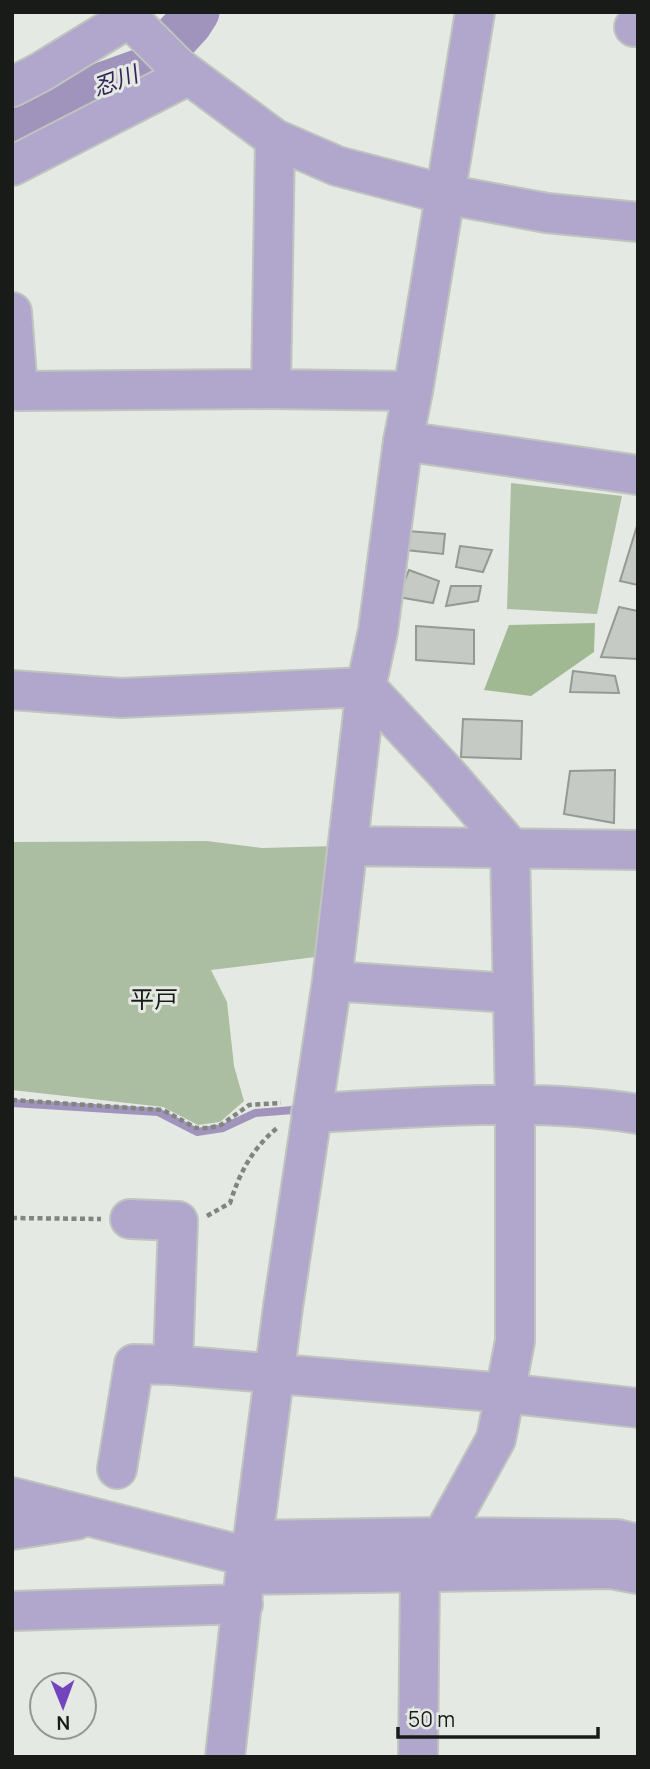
<svg xmlns="http://www.w3.org/2000/svg" width="650" height="1769" font-family="Manrope,'Noto Sans JP',sans-serif">
  <style>
    .green { fill: #acbea2 }
    .forest { fill: #a1b992 }
    .lines { fill: none; stroke-linecap: round; stroke-linejoin: round }
    .stream { stroke: #a094bd; stroke-width: 8 }
    .river { stroke: #a094bd; stroke-width: 47 }
    .building { fill: #c6cac4; stroke: #959993; stroke-width: 2 }
    .minor-casing { stroke: #c0c4be; stroke-width: 42 }
    .path { stroke: #81847f; stroke-width: 4.5; stroke-dasharray: 5 3.5; stroke-linecap: butt }
    .minor { stroke: #b1a7cd; stroke-width: 38 }
    .labels { text-anchor: middle; dominant-baseline: central; stroke-width: 6; stroke-linejoin: round; paint-order: stroke }
    .water-label { font-size: 23px; font-style: italic; fill: #372458; stroke: #e5e9e3 }
    .quarter-label { font-size: 24px; fill: #191b18; stroke: #e5e9e3 }
  </style>
  <rect width="100%" height="100%" fill="#e5e9e3"/>
  <path class="green" d="M511 483 622 496 597 614 507 609Z
    M207 841 262 848 336 846 323 956 211 970 227 1002 234 1066 244 1101 220 1122 198 1125 163 1107 12 1090V842Z"/>
  <path class="forest" d="M595 623 594 652 531 696 484 690 509 625Z"/>
  <g class="lines">
    <path class="stream" d="M12 1103 158 1112 197 1132 223 1128 255 1113 293 1110"/>
    <path class="river" d="M12 118 146 70 189 23 196 12"/>
  </g>
  <path class="building" d="M637 526H638V585L620 581Z
    M408 531 445 534 443 554 406 550Z
    M460 546 492 550 483 572 456 567Z
    M409 570 439 581 433 603 398 597Z
    M451 586H481L478 601 446 606Z
    M619 607 638 611V659L601 657Z
    M416 626 474 630V664L416 660Z
    M573 671 615 676 619 693 570 692Z
    M463 719 522 721 521 759 461 757Z
    M615 770 614 823 564 814 570 771Z"/>
  <g class="lines">
    <g class="minor-casing">
      <path id="minor" d="M123 12 178 67 275 139 337 166 444 194 547 213 638 222
        M634 27H638
        M12 87 41 72 129 18 133 12
        M12 166 189 75
        M12 312 18 391 271 389 413 391
        M271 389 275 139
        M403 441 638 475
        M12 690 121 698 366 687 447 774 510 847 515 1104V1341L496 1439 442 1537 420 1572 418 1757
        M348 846 638 850
        M332 981 511 993
        M311 1113C420 1108 530 1097 638 1114
        M130 1219 178 1221 173 1365 505 1393 638 1408
        M117 1469 134 1364 173 1365
        M12 1497 249 1557
        M12 1530 76 1520
        M253 1540 442 1537 617 1539 638 1544
        M245 1575 611 1569 638 1574
        M12 1611 243 1604
        M225 1757 245 1575 253 1540 283 1307 332 981 366 687 378 631 403 441 413 391 475 12"/>
    </g>
    <path class="path" d="M12 1100 163 1110 196 1128H209L221 1125 249 1105 281 1103
      M207 1216 230 1203C240 1172 252 1149 277 1128
      M12 1218 101 1219"/>
    <use href="#minor" class="minor"/>
  </g>
  <g class="labels">
    <g class="water-label">
      <text transform="translate(115 80) rotate(-20)">忍川</text>
    </g>
    <g class="quarter-label">
      <text x="154" y="998">平戸</text>
    </g>
  </g>
  <rect width="650" height="1769" fill="none" stroke="#191b18" stroke-width="28"/>
  <g transform="translate(63 1706) rotate(179)"><circle r="33" fill="#e5e9e3" stroke="#939792" stroke-width="2"/>
  <path d="M0-5L12 26L0 18L-12 26Z" fill="#7344bc"/>
  <text y="-10" font-size="19" font-weight="bold" text-anchor="middle" fill="#191b18">N</text>
  </g>
  <path d="M398 1727v10h200v-10" fill="none" stroke="#191b18" stroke-width="3.5"/>
  <text x="408" y="1727" font-size="21" fill="#191b18" stroke="#e5e9e3" stroke-width="5" paint-order="stroke">50 m</text>
</svg>
